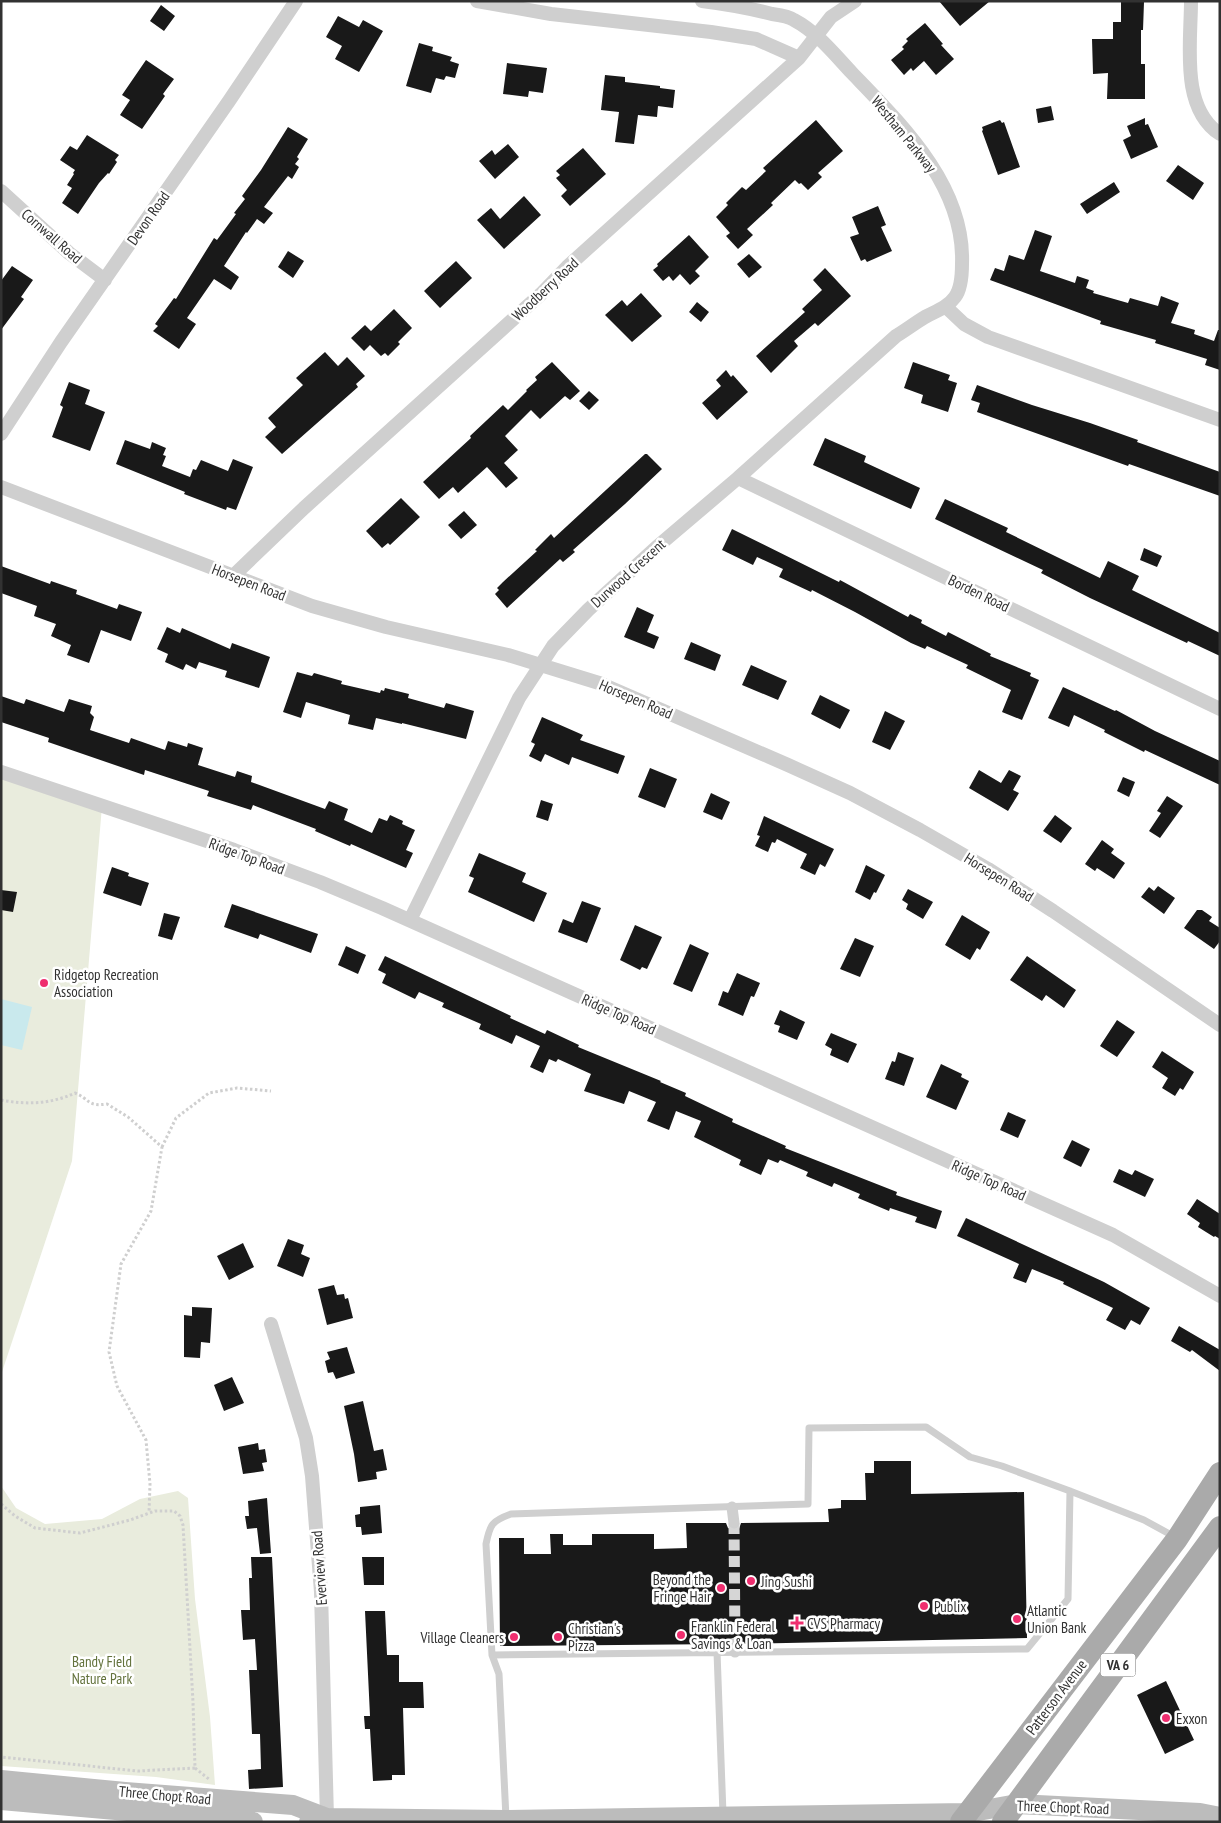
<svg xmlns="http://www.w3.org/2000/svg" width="1221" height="1823" font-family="'PT Sans Narrow',sans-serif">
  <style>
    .green { fill: #e9ecdd }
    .water { fill: #c9e9ed }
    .building { fill: #191919 }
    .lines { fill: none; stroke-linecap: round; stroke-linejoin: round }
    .pedestrian-tunnel { stroke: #d6d6d6; stroke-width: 11; stroke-dasharray: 11 5.5; stroke-linecap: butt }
    .path { stroke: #cfcfcf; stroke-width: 3; stroke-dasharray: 2.5 2.5; stroke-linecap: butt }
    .service { stroke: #cfcfcf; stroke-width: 7 }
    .pedestrian { stroke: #cfcfcf; stroke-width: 11 }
    .minor { stroke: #cfcfcf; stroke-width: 14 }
    .secondary { stroke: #bcbcbc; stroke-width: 20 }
    .primary { stroke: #aaa; stroke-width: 22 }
    .poi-dot { fill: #ef2e6f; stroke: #fff; stroke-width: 2 }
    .labels { text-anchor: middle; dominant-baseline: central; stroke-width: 5; stroke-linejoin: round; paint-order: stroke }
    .shield { fill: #fff; stroke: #707070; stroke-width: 1 }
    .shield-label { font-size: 14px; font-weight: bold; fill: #323232 }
    .street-label { font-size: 15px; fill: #323232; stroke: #fff }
    .poi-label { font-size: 15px; fill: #323232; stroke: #fff; text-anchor: start }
    .park-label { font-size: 15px; fill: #63723c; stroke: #fff }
  </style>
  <rect width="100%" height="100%" fill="#fff"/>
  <path class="green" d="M1 772 102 806 72 1161 1 1375Z
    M1 1486 16 1508 45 1524 102 1519 140 1499 178 1491 188 1498 195 1599 210 1717 215 1785 156 1777 1 1766Z"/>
  <path class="water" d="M1 999 32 1007 22 1050 1 1045Z"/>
  <path class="building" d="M939 1H990L960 26Z
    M1121 2H1144L1143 30H1141V64H1145V99H1107L1108 73 1093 74 1092 39H1113V22H1121Z
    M161 5 175 16 164 31 150 21Z
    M338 16 359 27 363 20 383 31 359 72 335 59 342 46 326 37Z
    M925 23 943 44 941 45 954 59 936 75 924 61 913 71 911 68 904 75 891 60 904 49 902 47 908 41 906 39Z
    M419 43 433 47 432 51 452 57 450 61 459 64 455 78 446 76 444 80 436 78 431 93 406 86Z
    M146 60 174 79 163 94 165 96 142 129 120 115 130 100 122 95Z
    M507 63 547 68 543 93 529 91 528 97 503 94Z
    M605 75 625 77V82L660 86V88L675 90 673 108 658 106 657 117 638 115 634 144 615 142 619 112 601 110Z
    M1051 106 1054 120 1038 123 1036 109Z
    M1145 118V125L1148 124 1158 147 1131 159 1123 140 1131 136 1127 126Z
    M816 120 843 151 818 173 822 177 808 190 801 183 799 184 795 180 771 203 773 205 747 229 753 235 738 249 726 236 730 233 716 217 728 205 726 203 742 187 746 190 766 171 763 168Z
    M1000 120 1002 123 1004 122 1020 167 998 175 982 131 983 130 982 127Z
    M288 127 308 139 297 157 299 159 295 164 299 167 292 179 288 176 264 207 273 213 264 224 257 219 247 233 246 232 224 266 239 277 231 290 214 279 187 318 196 324 179 349 153 331 158 326 155 324 174 298 176 299 214 238 217 240 236 214 234 213 245 199 242 196 261 170Z
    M87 135 119 155 115 160 117 162 109 174 108 173 99 183 78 214 62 203 72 188 67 185 74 174 73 173 75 170 60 160 70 146 77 150Z
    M508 144 519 157 495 179 479 161 492 150 495 155Z
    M583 148 606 174 570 206 561 196 567 190 556 178 560 175 556 171Z
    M1178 165 1204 183 1193 200 1166 181Z
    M1114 182 1120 192 1087 214 1080 204Z
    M524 196 541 215 504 249 477 220 491 208 500 219Z
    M878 206 886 225 881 227 892 251 867 262 865 259 861 261 850 237 859 234 852 217Z
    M1035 230 1052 236 1040 271 1075 283 1077 276 1089 280 1086 288 1094 291 1093 293 1128 303 1130 298 1158 306 1161 296 1179 303 1171 323 1195 330 1194 334 1214 341 1218 330H1220V370L1205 365 1207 359 1155 343 1156 340 1100 324 1101 321 990 280 995 268 1004 271 1009 255 1024 260Z
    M689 235 709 257 695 271 700 276 690 285 680 274 673 281 669 276 663 281 653 270 658 266 657 264Z
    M288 251 304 261 293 278 278 267Z
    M749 254 762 267 749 278 737 264Z
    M456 261 472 278 440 308 424 291Z
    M12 266 33 280 21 297 24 299 1 330V281Z
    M825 268 851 296 818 326 815 323 794 341 798 346 771 373 756 356 805 312 802 309 822 290 813 280Z
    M641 293 662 316 632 342 605 315 622 300 627 306Z
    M697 302 709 312 701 322 689 312Z
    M394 309 412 328 398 342 400 344 388 356 385 353 381 356 370 345 364 351 351 338 365 325 371 331Z
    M325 352 338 366 347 357 365 376 356 384 358 387 282 454 265 437 276 427 268 418 303 385 296 378Z
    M552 362 580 391 570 400 565 396 540 419 531 410 505 436 518 450 504 463 518 478 506 488 487 467 458 493 453 487 439 499 423 482 471 438 470 436 503 405 508 410 527 391 526 390 537 380 535 377Z
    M913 362 950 375 948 380 957 383 948 412 921 403 923 395 904 388Z
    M726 370 731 377 733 375 748 392 717 420 702 403 721 386 716 380Z
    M69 382 90 390 85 404 105 412 90 451 52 437 63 407 60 405Z
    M977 385 1032 405 1090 423 1138 440 1137 442 1220 472V496L1129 464 1128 466 977 412 980 403 971 400Z
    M589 391 599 400 589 410 579 401Z
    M825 438 866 456 864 462 920 488 911 509 813 465Z
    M125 440 150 449 152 442 166 448 163 455 166 456 162 466 190 477 193 469 196 470 201 460 228 471 233 459 253 467 236 510 227 507 226 510 184 494 185 492 116 464Z
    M645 454H647L662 469 625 504 573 550 575 552 563 562 560 559 507 608 495 594 499 590 497 588 503 582 537 551 535 550 551 534 554 538Z
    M401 498 420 517 390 545 388 543 382 548 366 531Z
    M945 499 1008 528 1006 532 1100 578 1108 561 1139 576 1132 590 1220 633V656L1188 641 1187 643 1090 598 1041 573 1043 570 935 519Z
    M464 511 477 525 461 539 448 525Z
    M732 529 839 582 840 580 908 617 910 614 922 620 921 623 946 636 948 632 991 654 990 656 1031 673 1030 676 1039 680 1022 720 1002 712 1011 690 966 668 968 665 927 646 925 649 911 643 855 612 812 590 811 592 779 577 783 569 757 557 753 565 722 550Z
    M1144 548 1162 556 1157 567 1140 560Z
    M1 566 50 584 51 581 77 590 76 594 117 609 119 604 142 612 131 641 101 630 89 663 67 655 71 645 51 636 56 624 34 616 37 606 1 593Z
    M637 607 654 615 647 632 659 637 654 649 624 637Z
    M167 627 180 633 182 628 230 649 232 643 270 657 259 688 225 677 227 671 199 662 196 669 186 664 183 670 165 662 168 654 157 649Z
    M691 642 721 655 715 671 684 659Z
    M751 665 787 681 778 700 742 685Z
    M297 672 312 676 314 673 342 681 341 684 380 693 381 690 384 691 385 688 409 694 408 698 444 708 446 703 474 711 466 739 402 723V724L376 718 373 730 348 724 350 715 306 702 301 718 283 712Z
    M1063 687 1115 711 1116 710 1155 731 1220 761V785L1145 750 1144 752 1104 732 1105 730 1074 715 1069 727 1048 718Z
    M820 695 850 710 840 729 811 714Z
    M1 696 24 704 26 699 64 712 69 699 92 706 90 713 94 717 90 730 129 743 131 738 165 750 168 741 187 747 188 743 203 748 198 765 235 777 237 771 252 776 251 782 325 809 329 801 348 809 344 820 372 833 379 818 387 821 390 815 403 821 402 824 415 830 406 850 413 853 406 868 351 844 350 846 315 831 316 829 253 805 251 810 207 796 209 791 145 770 144 775 48 742 49 738 1 722Z
    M885 711 905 721 890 750 872 742Z
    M542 717 583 735 580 740 625 756 618 774 572 757 569 765 545 754 541 762 529 756 535 744 531 742Z
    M650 768 677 779 665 808 638 797Z
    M979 770 1001 783 1009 770 1021 776 1013 790 1019 793 1008 811 969 788Z
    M1123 777 1135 782 1129 797 1117 791Z
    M711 793 730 802 722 820 703 812Z
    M1167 796 1183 806 1160 838 1149 831 1161 813 1157 811Z
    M541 800 553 804 548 821 536 817Z
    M1055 815 1072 828 1061 843 1043 831Z
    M764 816 834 849 825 867 820 864 815 875 800 868 807 854 777 839 775 843 772 842 768 852 755 846 760 836 757 835Z
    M1102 840 1114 849 1111 853 1125 863 1114 879 1097 868 1095 871 1085 864Z
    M479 853 526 873 522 882 547 893 534 922 468 892 474 878 469 876Z
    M866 865 885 875 876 893 874 892 870 900 855 892Z
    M112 867 129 873 128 876 149 883 141 906 103 893Z
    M1158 886 1175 898 1164 914 1141 897 1149 887 1154 891Z
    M908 889 933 902 923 919 906 909 908 904 902 900Z
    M1 890 17 892 13 912 1 910Z
    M582 901 601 908 587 943 558 932 563 919 573 923Z
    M232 904 318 934 311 953 260 934 258 939 224 927Z
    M1197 910H1202L1212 917 1209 921 1220 928V941L1214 949 1184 928Z
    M164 913 180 917 172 940 158 936Z
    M962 915 990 932 980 950 977 948 970 960 945 945Z
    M635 925 662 937 647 969 642 967 640 970 620 960Z
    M855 938 874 946 860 977 840 969Z
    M690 944 709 953 692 992 673 984Z
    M346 946 366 955 358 974 338 965Z
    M385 956 511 1016 510 1018 545 1034 547 1030 579 1045 578 1047 661 1081 660 1082 686 1093 685 1096 733 1119 732 1122 786 1146 785 1148 897 1192 896 1195 942 1211 936 1229 915 1222 917 1217 890 1208 889 1211 858 1198 860 1194 834 1183 832 1187 806 1176 808 1172 780 1160 778 1163 768 1159 761 1175 739 1165 741 1160 694 1137 701 1121 676 1111 669 1130 647 1121 656 1102 629 1091 624 1104 584 1091 591 1074 558 1059 556 1062 549 1059 543 1073 530 1067 540 1046 516 1035 512 1044 479 1029 481 1024 442 1007 444 1003 419 992 415 999 382 983 386 974 378 970Z
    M1027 956 1076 990 1064 1008 1046 995 1042 1001 1010 980Z
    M737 973 760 983 754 997 751 996 743 1016 718 1005 723 991 728 993Z
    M780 1010 805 1022 797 1040 778 1032 780 1026 774 1024Z
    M1117 1020 1135 1032 1117 1057 1100 1046Z
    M831 1033 857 1044 848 1063 830 1055 832 1049 825 1045Z
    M1162 1051 1194 1072 1183 1090 1180 1088 1175 1096 1162 1088 1168 1078 1152 1067Z
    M898 1052 914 1058 904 1086 885 1079 892 1061 895 1062Z
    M941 1064 962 1074 961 1077 969 1081 956 1110 926 1097Z
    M1008 1112 1026 1120 1018 1138 1000 1130Z
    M1072 1140 1090 1149 1081 1167 1063 1158Z
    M1119 1169 1132 1175 1135 1170 1154 1179 1145 1197 1113 1182Z
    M1197 1199 1220 1214V1239L1215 1236 1214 1237 1198 1227 1200 1223 1187 1214Z
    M966 1218 1104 1282 1150 1308 1140 1325 1131 1320 1125 1330 1106 1320 1113 1308 1063 1284 1064 1282 1032 1269 1026 1283 1013 1278 1019 1264 957 1236Z
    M288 1239 304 1245 301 1254 310 1258 303 1277 277 1266Z
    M243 1243 254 1267 229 1280 217 1256Z
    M334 1285 337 1295 344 1294 345 1299 348 1298 353 1318 327 1325 318 1289Z
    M192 1307 212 1308 210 1343 201 1342 200 1358 184 1357V1315L192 1316Z
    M1179 1326 1220 1350V1371L1192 1350 1190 1352 1171 1341Z
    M347 1347 355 1373 336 1379 333 1372 328 1373 325 1361 330 1359 327 1352Z
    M232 1377 244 1403 224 1411 214 1385Z
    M363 1401 374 1451 383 1449 387 1470 376 1472 377 1479 358 1482 354 1454 344 1406Z
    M258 1443 259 1450 265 1449 267 1462 262 1463 264 1471 243 1474 238 1447Z
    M874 1461H911V1494L1024 1492 1027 1638 742 1644 739 1638 735 1637 729 1640 728 1644 500 1646 499 1538H524V1554H551L550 1534H563V1545H592V1534H654V1549L687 1548 686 1523H726L728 1528 734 1530 739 1529 741 1523 829 1522 828 1509 841 1508V1500H866L865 1473H874Z
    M267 1498 271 1553 260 1554 257 1528 247 1529 245 1516H249L248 1501Z
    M380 1505 382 1533 362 1535 361 1527H356L355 1515 360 1514V1507Z
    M251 1557H272L283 1787 249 1789 248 1770 261 1769 260 1734H252L249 1670H257L255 1639 243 1640 241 1610H250L249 1578H252Z
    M362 1557H384V1585H364Z
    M365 1611H385L387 1655H399V1682H423L424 1708H403L405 1775H392V1780L373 1781 370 1729H365L364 1716H370Z
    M1166 1681 1194 1740 1165 1754 1137 1695Z"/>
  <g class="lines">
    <path class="pedestrian-tunnel" d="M734 1523 735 1644"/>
    <path class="path" d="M1 1100C27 1105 51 1104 75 1093 90 1099 87 1107 107 1104L128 1117 162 1147 151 1211 121 1264 109 1352 117 1386 146 1440 150 1484 149 1513
      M162 1147 176 1118 209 1093 237 1088 271 1091
      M1 1504 15 1516 35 1528 80 1533 130 1520 155 1511H174L180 1516 183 1525 193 1702 195 1768 138 1771 1 1757
      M195 1768 210 1780"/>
    <path class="service" d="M717 1652 723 1814
      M492 1655 1027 1649 1068 1599 1070 1491
      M506 1818 499 1674 492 1655 486 1544C490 1524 492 1521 511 1514L808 1504 809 1428 926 1427 970 1457 1002 1466 1070 1491 1144 1520 1175 1537"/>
    <path class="pedestrian" d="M732 1507 734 1523
      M735 1652V1644"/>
    <path class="minor" d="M477 1 551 14 711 32 756 39 799 58
      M1191 1C1191 44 1180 108 1220 134
      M1 191 69 253 105 280
      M946 307 964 324 988 337 1220 420
      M1 434 61 342 229 101 296 1
      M738 478 1220 709
      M1 487 312 606 386 627 508 655 599 683 788 765 850 793 920 830 988 869 1053 911 1220 1025
      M233 576 304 508 541 294 567 267 799 58 831 17 855 1
      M1 772 234 850 320 882 382 908 1113 1235 1220 1296
      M410 920 519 698 553 646 588 610 658 546 738 478 896 336C906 330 915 323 925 317 936 311 947 308 955 297 961 289 962 274 962 264 965 186 902 125 852 73 835 55 817 32 794 20 788 16 779 15 772 14 749 8 726 4 702 1
      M271 1324 306 1438 312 1476 321 1592 327 1818"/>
    <path class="secondary" d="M1 1780 125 1792 293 1805 327 1818
      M1 1800 253 1822
      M309 1822 327 1818 506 1820 967 1813 1017 1804 1200 1813 1220 1817"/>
    <path class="primary" d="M961 1822 1177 1539 1220 1473
      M1003 1822 1220 1527"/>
  </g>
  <g class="poi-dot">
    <circle cx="44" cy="983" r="5"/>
    <circle cx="751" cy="1581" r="5"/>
    <circle cx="721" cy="1588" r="5"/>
    <circle cx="924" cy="1606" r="5"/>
    <circle cx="1017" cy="1619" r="5"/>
    <path d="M794.5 1615.5h5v5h5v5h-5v5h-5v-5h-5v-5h5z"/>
    <circle cx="681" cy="1635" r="5"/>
    <circle cx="514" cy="1637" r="5"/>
    <circle cx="558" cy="1637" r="5"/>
    <circle cx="1166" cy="1718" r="5"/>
  </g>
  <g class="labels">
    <rect class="shield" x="1100.5" y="1653.5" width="35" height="23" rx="4"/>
    <g class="shield-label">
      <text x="1118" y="1665">VA 6</text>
    </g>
    <g class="street-label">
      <text transform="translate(904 134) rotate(51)">Westham Parkway</text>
      <text transform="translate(148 218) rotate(-55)">Devon Road</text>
      <text transform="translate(52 236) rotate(41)">Cornwall Road</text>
      <text transform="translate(545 289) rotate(-43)">Woodberry Road</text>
      <text transform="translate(628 573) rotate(-42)">Durwood Crescent</text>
      <text transform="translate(249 582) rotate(21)">Horsepen Road</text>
      <text transform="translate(979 593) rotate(26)">Borden Road</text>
      <text transform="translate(636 699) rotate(23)">Horsepen Road</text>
      <text transform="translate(247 856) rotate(20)">Ridge Top Road</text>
      <text transform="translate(999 877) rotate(32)">Horsepen Road</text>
      <text transform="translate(619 1014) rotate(24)">Ridge Top Road</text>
      <text transform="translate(989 1180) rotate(24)">Ridge Top Road</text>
      <text transform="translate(319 1568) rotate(-94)">Everview Road</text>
      <text transform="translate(1056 1697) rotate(-53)">Patterson Avenue</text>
      <text transform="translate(165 1795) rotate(5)">Three Chopt Road</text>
      <text transform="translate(1063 1807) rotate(2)">Three Chopt Road</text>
    </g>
    <g class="poi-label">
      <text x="54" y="974">Ridgetop Recreation<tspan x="54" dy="17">Association</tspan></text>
      <text x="711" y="1579" text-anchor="end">Beyond the<tspan x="711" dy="17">Fringe Hair</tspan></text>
      <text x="761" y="1581">Jing Sushi</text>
      <text x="934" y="1606">Publix</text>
      <text x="1027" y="1610">Atlantic<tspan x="1027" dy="17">Union Bank</tspan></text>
      <text x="807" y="1623">CVS Pharmacy</text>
      <text x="691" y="1626">Franklin Federal<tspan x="691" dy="17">Savings &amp; Loan</tspan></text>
      <text x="568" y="1628">Christian's<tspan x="568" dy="17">Pizza</tspan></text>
      <text x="504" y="1637" text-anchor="end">Village Cleaners</text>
      <text x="1176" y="1718">Exxon</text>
    </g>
    <g class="park-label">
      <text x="102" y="1661">Bandy Field<tspan x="102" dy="17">Nature Park</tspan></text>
    </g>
  </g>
  <rect width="1221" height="1823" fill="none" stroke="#323232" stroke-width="5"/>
</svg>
